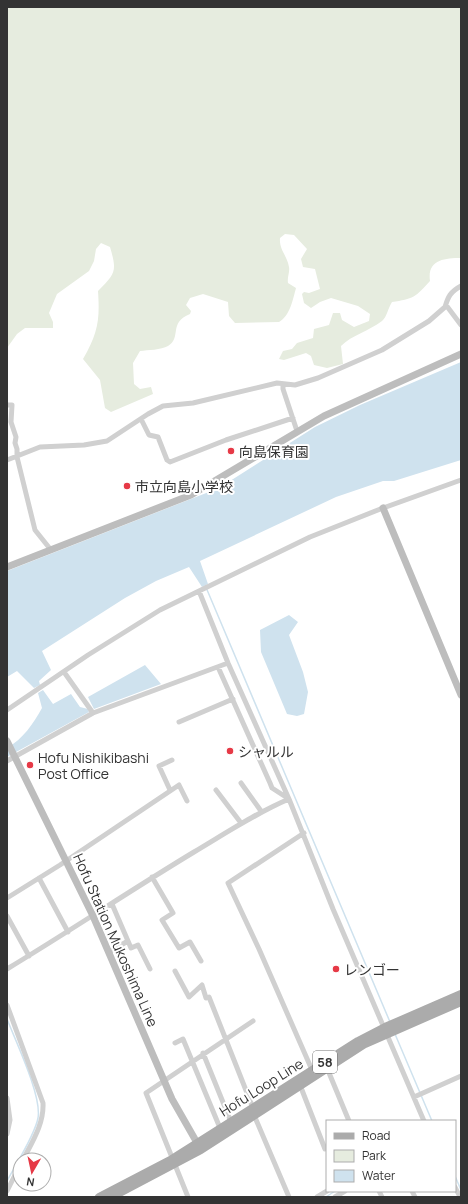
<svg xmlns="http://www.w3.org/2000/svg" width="468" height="1204" font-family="Manrope,'Noto Sans JP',sans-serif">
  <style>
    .green { fill: #e6ecdf }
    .water { fill: #cfe2ee }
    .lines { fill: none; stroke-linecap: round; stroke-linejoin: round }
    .stream { stroke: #cfe2ee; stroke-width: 1.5 }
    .street { stroke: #d0d0d0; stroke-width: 5 }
    .secondary { stroke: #bdbdbd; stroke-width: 7 }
    .primary { stroke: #ababab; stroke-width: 8 }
    .poi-dot { fill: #e63946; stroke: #fff; stroke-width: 1.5 }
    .labels { text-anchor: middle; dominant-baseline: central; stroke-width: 4; stroke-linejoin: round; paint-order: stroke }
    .shield { fill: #fff; stroke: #707070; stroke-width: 1 }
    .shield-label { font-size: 13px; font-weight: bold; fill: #333 }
    .poi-label { font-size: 14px; fill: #333; stroke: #fff; text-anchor: start }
    .street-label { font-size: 14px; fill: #333; stroke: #fff }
  </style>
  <rect width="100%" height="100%" fill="#fff"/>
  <path class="green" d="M7 7H461V258C444 258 427 260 430 281 416 297 413 299 392 302 388 308 387 317 382 321 369 331 352 335 341 346L343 364 327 368 314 365 311 356 306 353 284 360 279 359 283 351 292 349 297 343 313 338 314 329 329 325 333 313H340L342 320 354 327 369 321 370 314 358 306 331 298 320 302 311 308 304 303 302 294 304 292 309 293 320 289 315 269 303 267 301 259 307 249 294 235 285 234 280 238C279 250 287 255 289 267 290 272 287 277 288 283L296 288C293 299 290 316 279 322L235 323 229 316 228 302 203 294 190 298 186 305 191 311 190 314C168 323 182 337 168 346 161 350 148 350 140 351L133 363 134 384 140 389 151 387 153 394 111 412 105 408 100 380 83 359C98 333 100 320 98 291 116 273 117 271 110 247L101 243 96 249 94 261 89 271 57 294 49 313 53 322V328H25L17 334 7 348Z"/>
  <path class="water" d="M461 362V460L394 481H383L336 497 200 561 208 584 202 587 189 567 156 581 125 598 42 651 51 670 39 681 40 685 34 688 17 671 7 677V571L219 488 315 427 360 405Z
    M289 615 298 622 289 635 303 672 308 692 304 714 297 716 287 714 261 652 260 630Z
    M145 665 161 684 94 709 88 697Z
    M43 690 53 704 71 694 80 707 88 709 89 712 7 757V748C23 739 33 724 42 708L38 693Z"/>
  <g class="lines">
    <path class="stream" d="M205 585 390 1022
      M7 1019C16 1042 42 1096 38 1118 35 1135 16 1164 7 1181
      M395 1034 432 1121
      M455 1176 461 1190
      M326 1197 335 1191"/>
    <path class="street" d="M446 305 461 325
      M283 384V389L297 431
      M7 405H12L11 422 16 437 15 443 17 449V457L35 530 51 550
      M141 419 149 435 158 437 167 460 170 462 226 440 293 418
      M7 460 40 447 84 445 107 441 148 414 163 406 193 403 277 383 295 385 318 378 382 350 429 321 445 307C448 297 450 292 461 286
      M199 591 228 663 289 799 333 909 424 1121
      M218 667 270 783 272 788 289 799
      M64 672 93 713
      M7 710 88 655 160 610 310 537 383 508 461 480
      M179 722 233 699
      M7 761 93 713 228 663
      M241 783 261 811
      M170 790 159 766 172 760
      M216 790 241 823
      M304 833 228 883 259 949 312 1070
      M152 877 173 913 162 920 179 948 190 942 201 961
      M39 878 68 932
      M7 898 60 865 179 785 187 801
      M112 904 131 948 138 945 150 969
      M7 916 29 956
      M109 952 128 941
      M7 969C70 931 131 890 194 852 226 833 256 813 289 799
      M175 971 189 997 202 985 206 998 209 997 253 1108
      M7 1005 43 1103C44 1124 32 1142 23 1160
      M175 1043 183 1039 220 1128
      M203 1053 231 1122
      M327 1068 349 1121
      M300 1085 325 1149
      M414 1097 461 1076
      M7 1098 10 1120 7 1134
      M254 1115 289 1197
      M455 1187 460 1197
      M7 1191 20 1165
      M379 1191 382 1197
      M412 1191 415 1197
      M188 1197 146 1093 253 1021
      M317 1197 327 1191
      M335 1197 345 1191"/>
    <path class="secondary" d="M383 508 461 695
      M7 567 191 495 324 416 461 354
      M7 741 93 916 172 1099 200 1148"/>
    <path class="primary" d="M99 1197 172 1159 358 1041 385 1027 461 994
      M112 1197 201 1150 365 1044 461 1002"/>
  </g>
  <g class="poi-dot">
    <circle cx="231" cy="451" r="4"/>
    <circle cx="127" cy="486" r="4"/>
    <circle cx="230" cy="751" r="4"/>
    <circle cx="30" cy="765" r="4"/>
    <circle cx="336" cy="969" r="4"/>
  </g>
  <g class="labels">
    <rect class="shield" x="313" y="1051" width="24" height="22" rx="3"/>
    <g class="shield-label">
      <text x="325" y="1062">58</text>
    </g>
    <g class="poi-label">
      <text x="239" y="451">向島保育園</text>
      <text x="135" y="486">市立向島小学校</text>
      <text x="238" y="751">シャルル</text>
      <text x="38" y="757">Hofu Nishikibashi<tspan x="38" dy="16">Post Office</tspan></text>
      <text x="344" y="969">レンゴー</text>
    </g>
    <g class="street-label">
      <text transform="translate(116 940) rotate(66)">Hofu Station Mukoshima Line</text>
      <text transform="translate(261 1087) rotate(-32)">Hofu Loop Line</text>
    </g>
  </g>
  <rect width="468" height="1204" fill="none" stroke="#333333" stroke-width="16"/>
  <rect x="326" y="1120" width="130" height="72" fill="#ffffff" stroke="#adadad"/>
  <rect x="334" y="1133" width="20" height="6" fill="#ababab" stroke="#adadad"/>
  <text x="362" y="1140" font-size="12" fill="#333333">Road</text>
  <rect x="334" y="1150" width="20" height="12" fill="#e6ecdf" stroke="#adadad"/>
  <text x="362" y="1160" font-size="12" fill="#333333">Park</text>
  <rect x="334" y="1170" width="20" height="12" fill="#cfe2ee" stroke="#adadad"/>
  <text x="362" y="1180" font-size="12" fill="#333333">Water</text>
  <g transform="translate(32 1172) rotate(189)"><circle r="19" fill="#ffffff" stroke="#adadad"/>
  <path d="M0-3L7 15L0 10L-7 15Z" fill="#e63946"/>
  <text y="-6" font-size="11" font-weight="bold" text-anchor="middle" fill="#333333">N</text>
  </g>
</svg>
